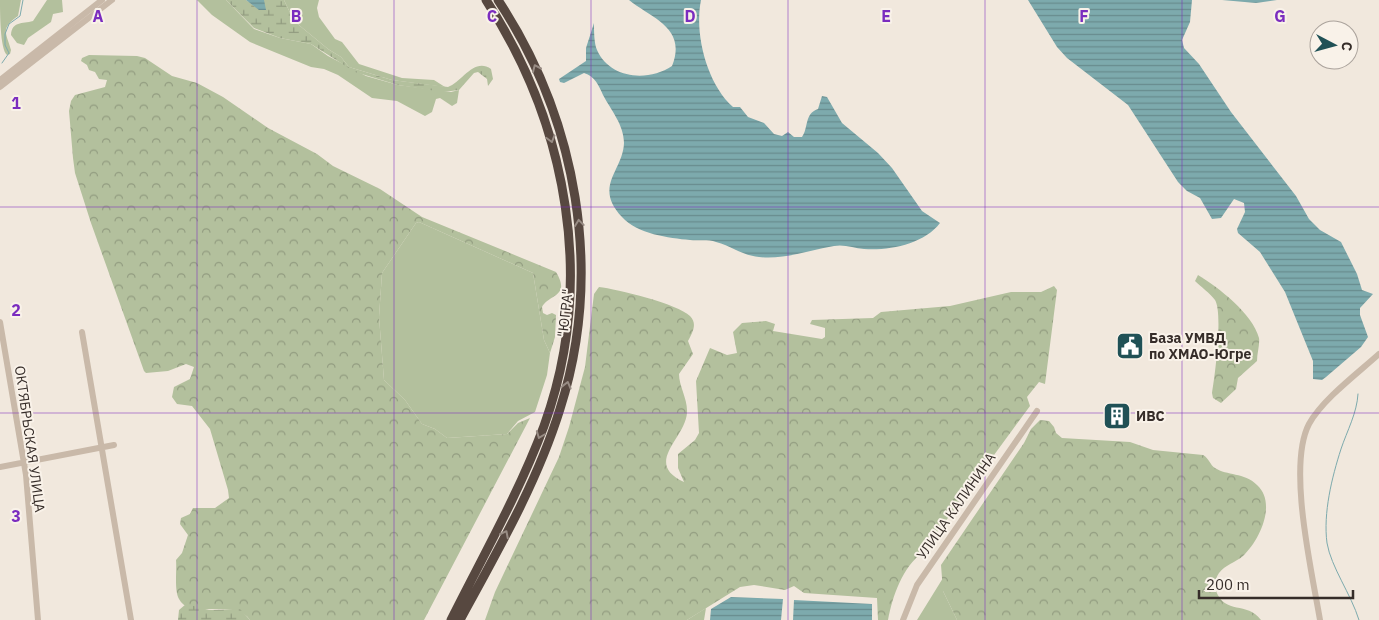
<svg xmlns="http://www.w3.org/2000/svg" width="1379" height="620" font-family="'IBM Plex Sans',sans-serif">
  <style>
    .green { fill: #b3c09d }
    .forest { fill: url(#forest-crowns) }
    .wetland { fill: url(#wetland-marsh) }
    .water { fill: url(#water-rules) }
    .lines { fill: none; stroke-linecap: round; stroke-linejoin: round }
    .stream { stroke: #7daaad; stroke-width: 1 }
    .minor { stroke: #c9b9a9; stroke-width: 6 }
    .highway { stroke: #574840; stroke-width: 9 }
    .oneway { stroke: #988c84 }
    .grid { fill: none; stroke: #7b2cbf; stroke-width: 1; stroke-opacity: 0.55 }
    .labels { text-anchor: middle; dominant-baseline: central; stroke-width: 4; stroke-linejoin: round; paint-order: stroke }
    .street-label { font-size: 14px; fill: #362d29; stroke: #f9f2e9 }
    .poi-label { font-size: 14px; font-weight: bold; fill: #362d29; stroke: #f9f2e9; text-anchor: start }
    .grid-label { font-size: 16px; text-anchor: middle; font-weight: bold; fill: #7b2cbf; stroke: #f9f2e9; stroke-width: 4; stroke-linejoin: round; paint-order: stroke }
  </style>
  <defs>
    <pattern id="forest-crowns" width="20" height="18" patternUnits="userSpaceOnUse" patternTransform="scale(1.25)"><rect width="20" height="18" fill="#b3c09d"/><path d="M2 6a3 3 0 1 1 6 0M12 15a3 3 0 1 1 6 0" fill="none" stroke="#929c80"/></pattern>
    <pattern id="wetland-marsh" width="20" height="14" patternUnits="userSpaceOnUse" patternTransform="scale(1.25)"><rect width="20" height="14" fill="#b3c09d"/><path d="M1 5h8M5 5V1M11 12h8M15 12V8" fill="none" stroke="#929c80"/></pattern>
    <pattern id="water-rules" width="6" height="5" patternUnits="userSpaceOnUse" patternTransform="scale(1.25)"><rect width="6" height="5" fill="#7daaad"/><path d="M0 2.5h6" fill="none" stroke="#678b8d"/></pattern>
  </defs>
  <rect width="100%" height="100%" fill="#f1e8dd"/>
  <path class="green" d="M0 0H21L18 16C0 29 6 32 11 50L10 54 7 55C0 49 0 12 0 0Z
    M47 0H62L63 12 53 14 51 22 28 38 24 45 17 43 11 35C12 21 22 24 33 21Z
    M197 0H226L254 29 280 38 311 44 328 56 366 76 398 85 451 92 459 90 457 103 452 106 440 98 436 99 432 112 425 116 397 101 372 98 338 75 324 69 311 67 250 42 212 15Z
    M284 0H319L317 8 319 17 335 39 342 42 359 64 402 78 434 80 445 87 392 80 349 67 341 57 328 49 294 21Z
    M419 222 533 273 544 340 550 353 547 375 535 412 518 421 507 434 447 438 435 429 422 424 405 400 384 380 379 317 382 273 416 223Z
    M943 578V591L957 620H917Z
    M706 608 704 620H687Z"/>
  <path class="forest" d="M89 55 137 56 145 58 172 76 197 83 223 97 268 128 317 154 333 166 380 189 422 217 556 272C571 297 549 294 542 307L543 313 547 315 552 313 556 315 555 337 550 353 544 340 533 273 419 222 416 223 382 273 379 317 384 380 405 400 422 424 435 429 447 438 507 434 518 423 530 418 424 620H250C235 598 189 620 179 599 174 590 177 570 176 560L182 553 188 535 180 524 181 518 190 514 193 508H215L229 498 228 490 210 429 192 406 177 404 172 397 174 387 190 379 194 367 186 364 168 371 146 373 144 371 91 223 75 173 73 158 69 111 71 101 75 95 105 87 107 80 99 79 95 72 89 70 87 65 81 61 82 58Z
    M1198 275C1218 287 1253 314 1259 338 1260 344 1257 354 1257 361L1238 378 1236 389 1221 403 1213 398 1212 393C1215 376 1223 313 1215 300 1210 293 1201 287 1195 281Z
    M1054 286 1057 290 1045 384 1039 382 1027 397 1030 406 923 552C902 568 893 595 888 620H878L877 598 804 593 794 586 785 590 754 585 740 587 687 620H485L495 592 559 457 569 427 585 367 594 294 599 287C617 289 678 304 690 316 698 324 692 333 688 341L693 354 679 374C679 387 688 399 687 413 685 439 643 463 684 482L678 468V454L695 440 699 433 696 381 710 348 727 355 737 353 733 332 742 323 766 321 775 324 773 331 822 339 825 337V328L810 324 812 320 873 318 881 312 950 306 1011 292H1041Z
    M1040 420 1049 421 1054 427 1056 433 1062 438 1130 442 1153 450 1203 455C1209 458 1210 465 1215 468 1227 476 1244 472 1257 485 1277 503 1260 540 1243 556 1236 562 1225 565 1219 573 1215 579 1214 585 1216 591 1225 615 1247 601 1261 620H957L943 591 941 565 1024 443 1031 429Z"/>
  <path class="wetland" d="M226 0H246L260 10 264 0H284L294 21 328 49 341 57 349 67 392 80 448 87C462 82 474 57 491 69L493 79 488 86 487 79 478 72 474 73 459 90 443 92 398 85 355 72 311 44 280 38 254 28Z
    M186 604 209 610 240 609 250 620H178L179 610Z"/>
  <path class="water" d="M246 0H264L266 10H259Z
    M629 0H701C694 34 707 84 733 107H740L748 117 764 123 774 134 782 136 788 132 794 137H802C809 127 804 114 818 109L822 96 827 97 842 123 878 153 892 168 922 211 940 223C924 244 889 251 864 249 854 248 844 244 834 246 810 250 783 260 759 257 741 255 732 246 716 242 708 239 698 241 690 240 669 238 637 234 622 217 593 186 623 171 624 143 624 125 611 110 603 95 599 86 595 76 584 73L564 83 560 82 559 79 586 61V48L594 23C594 31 594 43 597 50 610 79 648 82 672 66 687 28 653 19 629 0Z
    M1028 0H1192L1190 22 1182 40 1184 48 1199 64 1231 112 1296 196 1309 219 1320 230 1341 242 1357 274 1362 290 1373 294 1360 308V315L1368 337 1361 347 1326 377 1322 380 1313 379V361L1285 292 1260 252 1238 233 1237 229 1245 212 1244 203 1234 199 1221 218 1212 219 1200 198 1187 191 1178 182 1128 105 1067 58 1057 47Z
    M1222 0H1277L1256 3Z
    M731 597 783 599 781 620H710L711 609Z
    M794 600 872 604V620H793Z"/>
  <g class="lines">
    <path class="stream" d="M2 63 9 53 5 45V34L9 24 20 16 23 0
      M1358 394C1357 413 1347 431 1341 449 1332 477 1323 513 1327 543 1331 567 1351 594 1359 620"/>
    <path class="minor" d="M0 80 102 0
      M0 87 112 0
      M0 322 26 475 38 620
      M82 332 131 620
      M0 467 114 445
      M903 620 917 585 1037 411
      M1320 620C1312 572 1287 466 1309 424 1323 399 1358 373 1379 354"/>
    <path class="highway" d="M451 620C483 556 519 493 544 426 596 282 568 126 486 0
      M460 620C497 552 537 483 560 409 604 271 577 120 498 0"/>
  </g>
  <defs><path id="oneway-chevron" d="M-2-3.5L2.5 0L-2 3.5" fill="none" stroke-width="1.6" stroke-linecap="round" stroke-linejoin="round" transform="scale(1.25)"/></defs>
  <g class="oneway">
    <use href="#oneway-chevron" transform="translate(536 68) rotate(-114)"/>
    <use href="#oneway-chevron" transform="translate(551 139) rotate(74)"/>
    <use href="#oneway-chevron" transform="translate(579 223) rotate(-97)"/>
    <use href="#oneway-chevron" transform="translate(567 385) rotate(-76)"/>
    <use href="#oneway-chevron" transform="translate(540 435) rotate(111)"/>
    <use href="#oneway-chevron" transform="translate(505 534) rotate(-63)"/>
  </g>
  <path class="grid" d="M197 0V620M394 0V620M591 0V620M788 0V620M985 0V620M1182 0V620M0 207H1379M0 413H1379"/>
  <defs>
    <g id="civic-square" transform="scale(1.4375)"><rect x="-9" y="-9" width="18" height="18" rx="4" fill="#205156" stroke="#f9f2e9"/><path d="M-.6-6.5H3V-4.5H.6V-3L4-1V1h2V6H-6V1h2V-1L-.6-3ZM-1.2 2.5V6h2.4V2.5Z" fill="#fff"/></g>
    <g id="building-square" transform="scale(1.4375)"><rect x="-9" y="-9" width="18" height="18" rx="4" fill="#205156" stroke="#f9f2e9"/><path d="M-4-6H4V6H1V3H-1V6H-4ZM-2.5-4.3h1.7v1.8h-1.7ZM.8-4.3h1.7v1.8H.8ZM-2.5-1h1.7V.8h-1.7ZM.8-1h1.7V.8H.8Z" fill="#fff"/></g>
  </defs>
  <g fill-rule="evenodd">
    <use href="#civic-square" x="1130" y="346"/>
    <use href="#building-square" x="1117" y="416"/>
  </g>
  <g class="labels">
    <g class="street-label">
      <text transform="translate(565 313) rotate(-84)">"ЮГРА"</text>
      <text transform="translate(30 439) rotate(82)">ОКТЯБРЬСКАЯ УЛИЦА</text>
      <text transform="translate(956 506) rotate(-55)">УЛИЦА КАЛИНИНА</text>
    </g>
    <g class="poi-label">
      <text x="1149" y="338">База УМВД<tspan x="1149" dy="16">по ХМАО-Югре</tspan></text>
      <text x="1136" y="416">ИВС</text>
    </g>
  </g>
  <g class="grid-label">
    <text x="98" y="22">A</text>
    <text x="296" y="22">B</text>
    <text x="492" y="22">C</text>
    <text x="690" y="22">D</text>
    <text x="886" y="22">E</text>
    <text x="1084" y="22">F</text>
    <text x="1280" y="22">G</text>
    <text x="16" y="109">1</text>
    <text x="16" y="316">2</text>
    <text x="16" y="522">3</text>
  </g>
  <g transform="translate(1334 45) rotate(96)"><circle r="24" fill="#f9f2e9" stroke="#aba39c"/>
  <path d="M0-4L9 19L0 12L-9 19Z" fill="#205156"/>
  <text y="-8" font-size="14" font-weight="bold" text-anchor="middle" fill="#362d29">С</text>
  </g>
  <path d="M1199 590v8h154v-8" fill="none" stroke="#362d29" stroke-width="2.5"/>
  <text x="1206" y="590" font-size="15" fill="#362d29" stroke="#f9f2e9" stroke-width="4" paint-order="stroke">200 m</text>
</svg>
